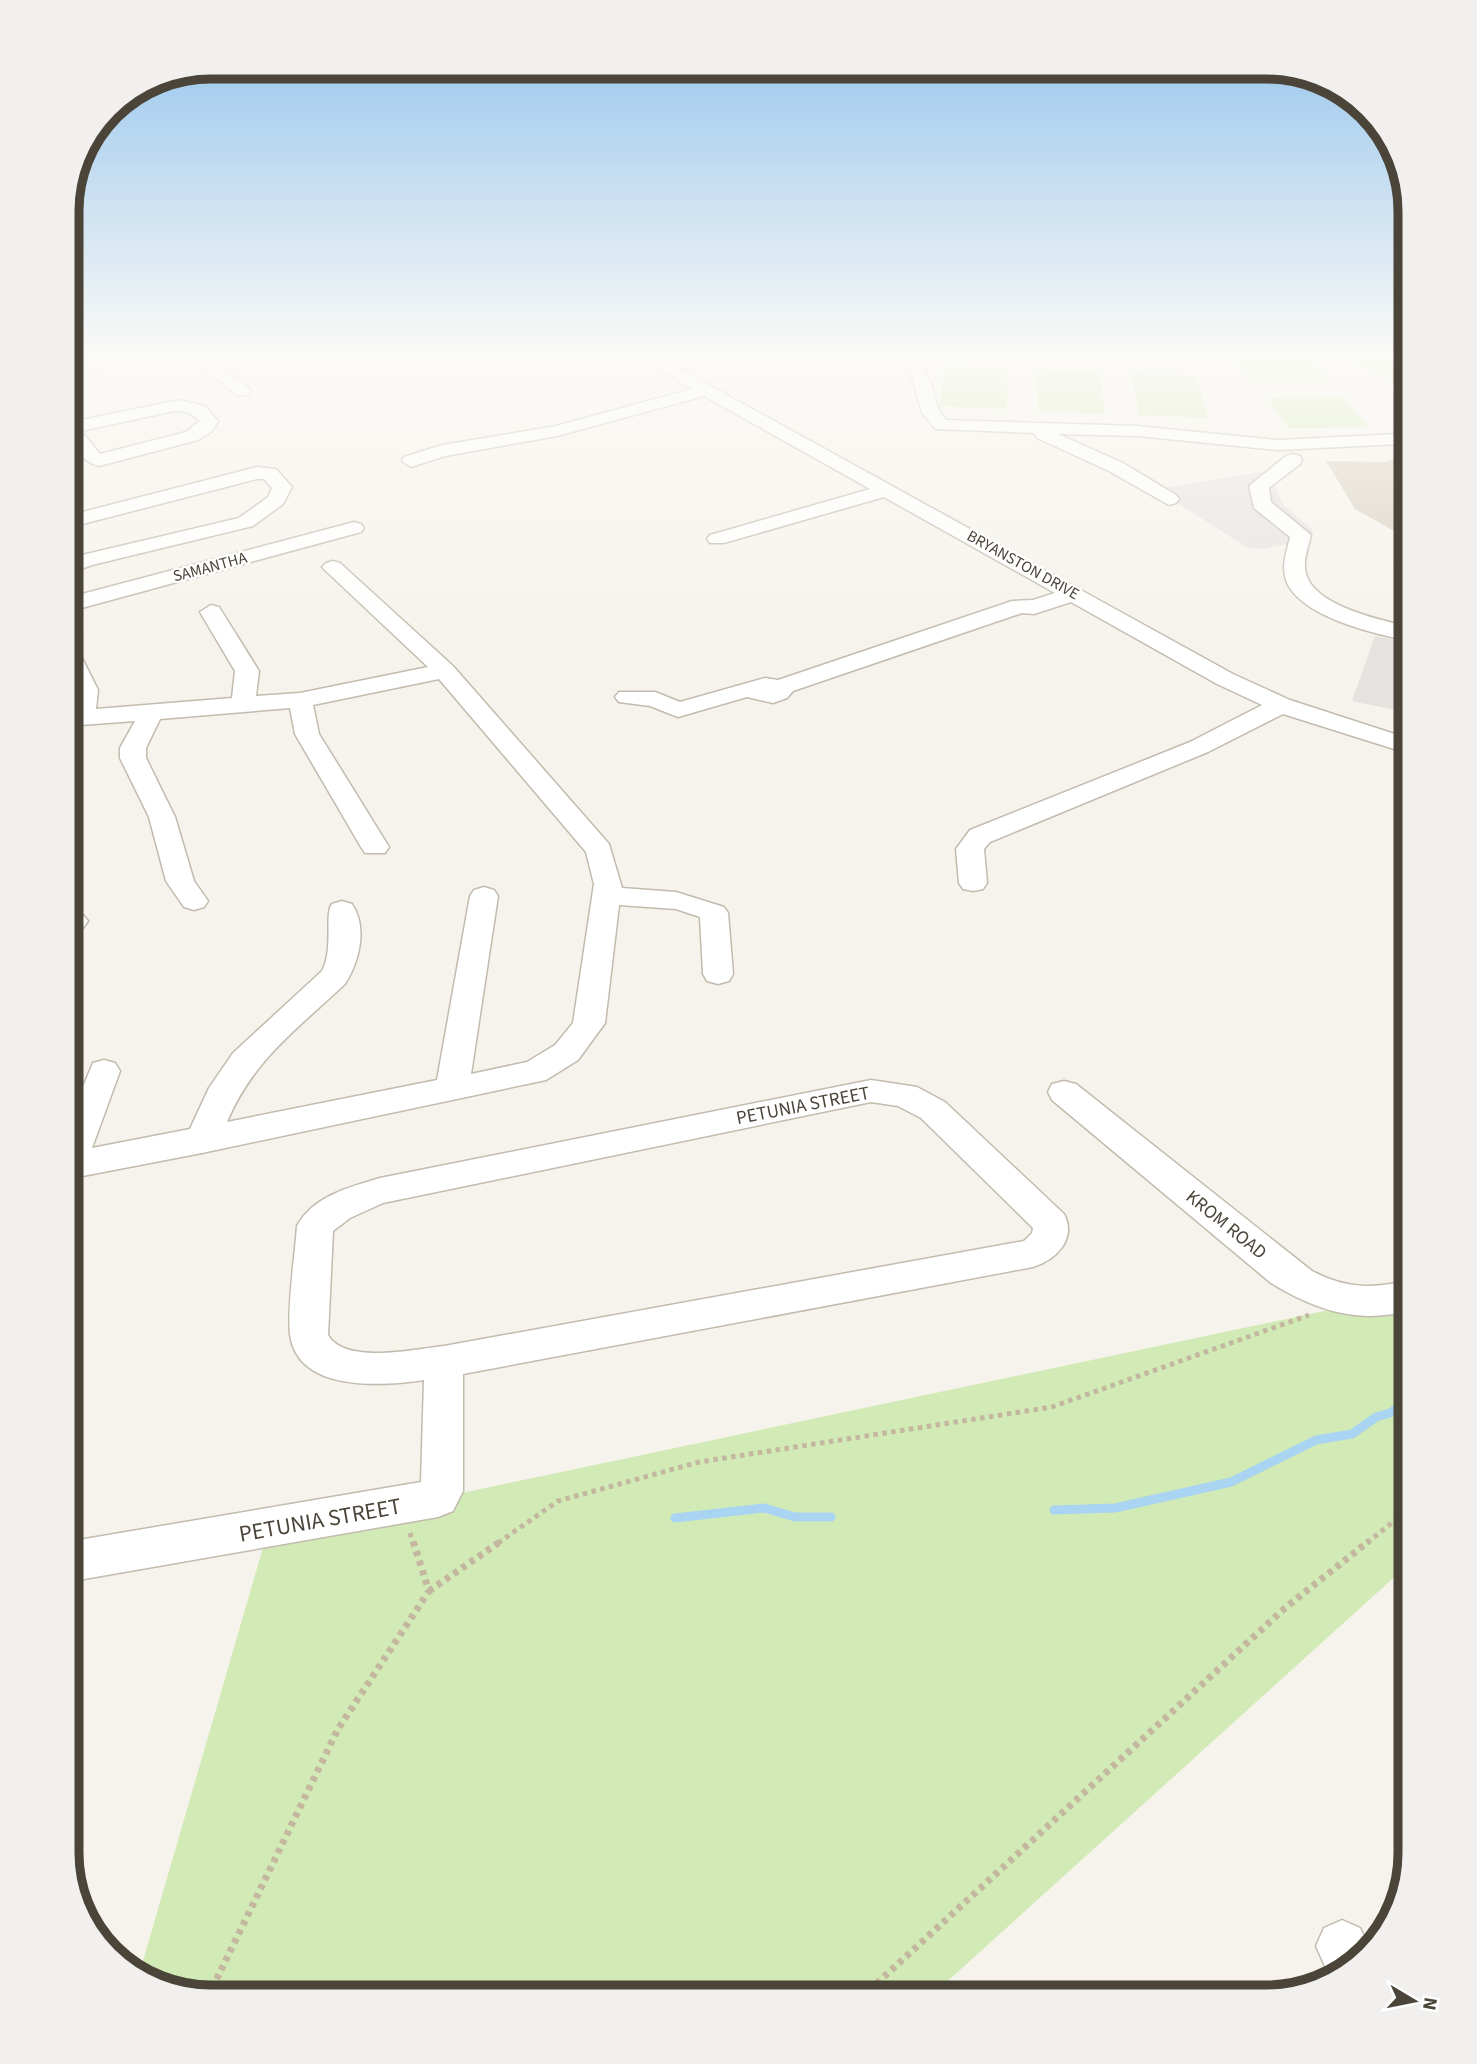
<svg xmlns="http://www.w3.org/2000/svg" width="1477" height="2064" font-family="'Source Sans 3',sans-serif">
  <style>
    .green { fill: #d2eab5 }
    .parking { fill: #e5e3e0 }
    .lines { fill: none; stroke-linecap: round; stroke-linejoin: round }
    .stream { stroke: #a9d4f2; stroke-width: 9 }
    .building { fill: #d8cfc1 }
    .minor-casing { stroke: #c2bbae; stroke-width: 3 }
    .path-far1 { stroke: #c4b79f; stroke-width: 5; stroke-dasharray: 4.5 4.5; stroke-linecap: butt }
    .path { stroke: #c4b79f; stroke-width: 7; stroke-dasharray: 5 5; stroke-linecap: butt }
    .minor { fill: #fff; fill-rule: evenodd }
    .labels { text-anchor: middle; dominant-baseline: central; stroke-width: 5; stroke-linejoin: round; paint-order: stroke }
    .far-street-label { font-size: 16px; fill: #4b4439; stroke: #fff }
    .street-label { font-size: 19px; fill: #4b4439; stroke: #fff }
    .near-street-label { font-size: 23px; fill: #4b4439; stroke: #fff }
    .rim { fill: none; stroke: #4b4439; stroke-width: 9 }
  </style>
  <rect width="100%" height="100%" fill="#f6f3ec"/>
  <path class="green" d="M1234 357H1308L1328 381 1252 382Z
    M1344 357H1410V387Z
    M944 366 1007 369V409L940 406Z
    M1036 370 1100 373 1105 414 1038 411Z
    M1132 373 1197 376 1208 418 1139 415Z
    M1344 397 1369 427 1289 428 1267 398Z
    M1410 1280V1563L930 1997H202L138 1978 267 1534 1362 1303Z"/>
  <path class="parking" d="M1260 472 1273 483 1284 506 1312 529 1311 540 1260 549 1246 547 1156 489Z
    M1375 636 1410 643V713L1352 701Z"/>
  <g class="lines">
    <path class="stream" d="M1054 1510 1115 1508 1231 1482 1316 1440 1352 1434 1376 1417 1390 1413 1410 1400
      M675 1518 764 1508 795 1517H831"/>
  </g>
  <path class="building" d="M1393 458 1410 484V540L1355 509 1326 461 1387 462Z"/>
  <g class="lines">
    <g class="minor-casing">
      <path id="minor" d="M106 357H136L134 360 67 376V366Z
        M193 357H211L251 391 248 395H236Z
        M639 357 664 360 729 357 721 362 678 368 1233 674 1290 700 1410 739V754L1283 714 1208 752 990 842 984 849 987 883 983 889 973 891 963 889 959 883 956 849 970 830 1190 742 1262 705 1217 684 1071 602 1034 614 1022 613 793 691 787 698 773 703 747 697 678 717 650 706 619 702 615 697 619 692H655L680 702 765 678 778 680 1012 601 1033 600 1055 593 884 497 724 543H710L707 539 710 535 870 489 704 396 557 436 445 456 411 467 402 461 404 457 442 445 556 426 692 389Z
        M894 357H911C918 365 928 373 931 384 936 397 936 410 946 420L1137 426 1278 440 1400 434 1409 439 1400 444 1278 450 1137 436 1058 434 1123 463 1176 495 1179 499 1176 503 1169 505 1109 471 1037 438 1034 433 936 429 922 413 912 378Z
        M179 400 205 406 218 421 211 432 198 440 99 466C80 461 67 442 67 423ZM174 411 188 412 200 421 186 432 100 454 81 431Z
        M1293 454 1300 456 1302 460 1300 464 1269 488 1271 502 1311 535C1309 545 1304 557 1305 568 1307 605 1381 620 1410 627V641C1376 634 1299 617 1286 580 1281 565 1287 551 1290 537L1254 508 1249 486 1286 456Z
        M257 467 276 469 292 487 283 504 253 526 92 565 67 574V560L78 556 239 518 268 497 272 488 264 479H257L67 528V516Z
        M354 522 361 524 364 528 361 532 67 612V598Z
        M333 561 340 563 453 666 609 844 622 888 676 892 724 907 728 913 733 974 729 981 718 984 707 981 703 974 700 917 676 909 619 905 605 1023 578 1060 546 1080 202 1153 67 1179V1125L93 1063 104 1060 115 1063 120 1071 92 1148 190 1129 209 1088 233 1053 322 971C334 948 324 915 332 904L342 901 352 904C368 928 359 962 345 984 297 1029 253 1060 227 1122L437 1080 470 896 474 890 484 887 494 890 498 896 471 1074 527 1062 555 1045 573 1023 594 884 586 852 439 679 313 705 319 734 389 847 385 853H365L361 847 295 734 290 708 160 719 146 748V758L175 817 194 881 208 901 204 907 194 910 184 907 166 881 149 817 120 758V748L135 721 67 726V712L72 711C74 688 66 667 67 643L78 650 98 690 96 709 232 698 235 671 200 612 211 605 219 607 259 671 256 696 300 693 428 667 326 571 322 567 326 563Z
        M73 912 83 915 88 921 77 936 67 939V914Z
        M871 1080 917 1087 945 1102 1064 1214C1077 1239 1056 1260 1033 1267L463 1374V1491L453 1511 438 1517 67 1582V1542L421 1482 424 1380C383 1386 297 1393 290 1334 287 1307 295 1255 297 1226 313 1196 350 1187 380 1178ZM871 1102 898 1106 921 1118 1033 1228 1032 1233 1024 1241 444 1346C415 1349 345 1365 328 1335L333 1231 350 1218 383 1203Z
        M1064 1081 1076 1084 1312 1271C1346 1289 1374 1289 1410 1280V1310C1360 1325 1315 1310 1271 1283L1052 1100 1048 1092 1052 1084Z
        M1342 1920 1360 1928 1369 1947 1339 1978 1331 1980 1316 1946 1324 1928Z"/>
    </g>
    <path class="path-far1" d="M410 1533 413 1543
      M498 1543 558 1501 699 1462 1052 1407 1309 1315
      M1367 1543 1410 1508"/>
    <path class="path" d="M429 1591 501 1541
      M208 1997 338 1729 429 1591 413 1541
      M862 1997 1285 1608 1369 1541"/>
    <use href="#minor" class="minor"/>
  </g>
  <linearGradient id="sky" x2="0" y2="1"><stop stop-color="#8fc1ec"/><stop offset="0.55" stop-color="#fbfaf6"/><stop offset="1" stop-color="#fbfaf6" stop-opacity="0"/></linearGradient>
  <rect width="1477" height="646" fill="url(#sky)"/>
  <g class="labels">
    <g class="far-street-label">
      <text transform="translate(1023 565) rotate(29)">BRYANSTON DRIVE</text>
      <text transform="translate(210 567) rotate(-15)">SAMANTHA</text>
    </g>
    <g class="street-label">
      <text transform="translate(803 1106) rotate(-11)">PETUNIA STREET</text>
      <text transform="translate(1226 1225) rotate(39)">KROM ROAD</text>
    </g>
    <g class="near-street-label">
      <text transform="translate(320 1520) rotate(-10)">PETUNIA STREET</text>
    </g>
  </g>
  <path d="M0 0H1477V2064H0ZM211 79H1266A132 132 0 0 1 1398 211V1853A132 132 0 0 1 1266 1985H211A132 132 0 0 1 79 1853V211A132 132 0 0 1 211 79Z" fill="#f1f0ef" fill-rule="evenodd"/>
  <path class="rim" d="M211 79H1266A132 132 0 0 1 1398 211V1853A132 132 0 0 1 1266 1985H211A132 132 0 0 1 79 1853V211A132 132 0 0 1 211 79Z"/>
  <g transform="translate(1414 2001) rotate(100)" stroke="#ffffff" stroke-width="5" paint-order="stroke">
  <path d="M0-5L12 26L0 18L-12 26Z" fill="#4b4439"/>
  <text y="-10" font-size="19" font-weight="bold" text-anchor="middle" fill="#4b4439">N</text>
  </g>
</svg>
